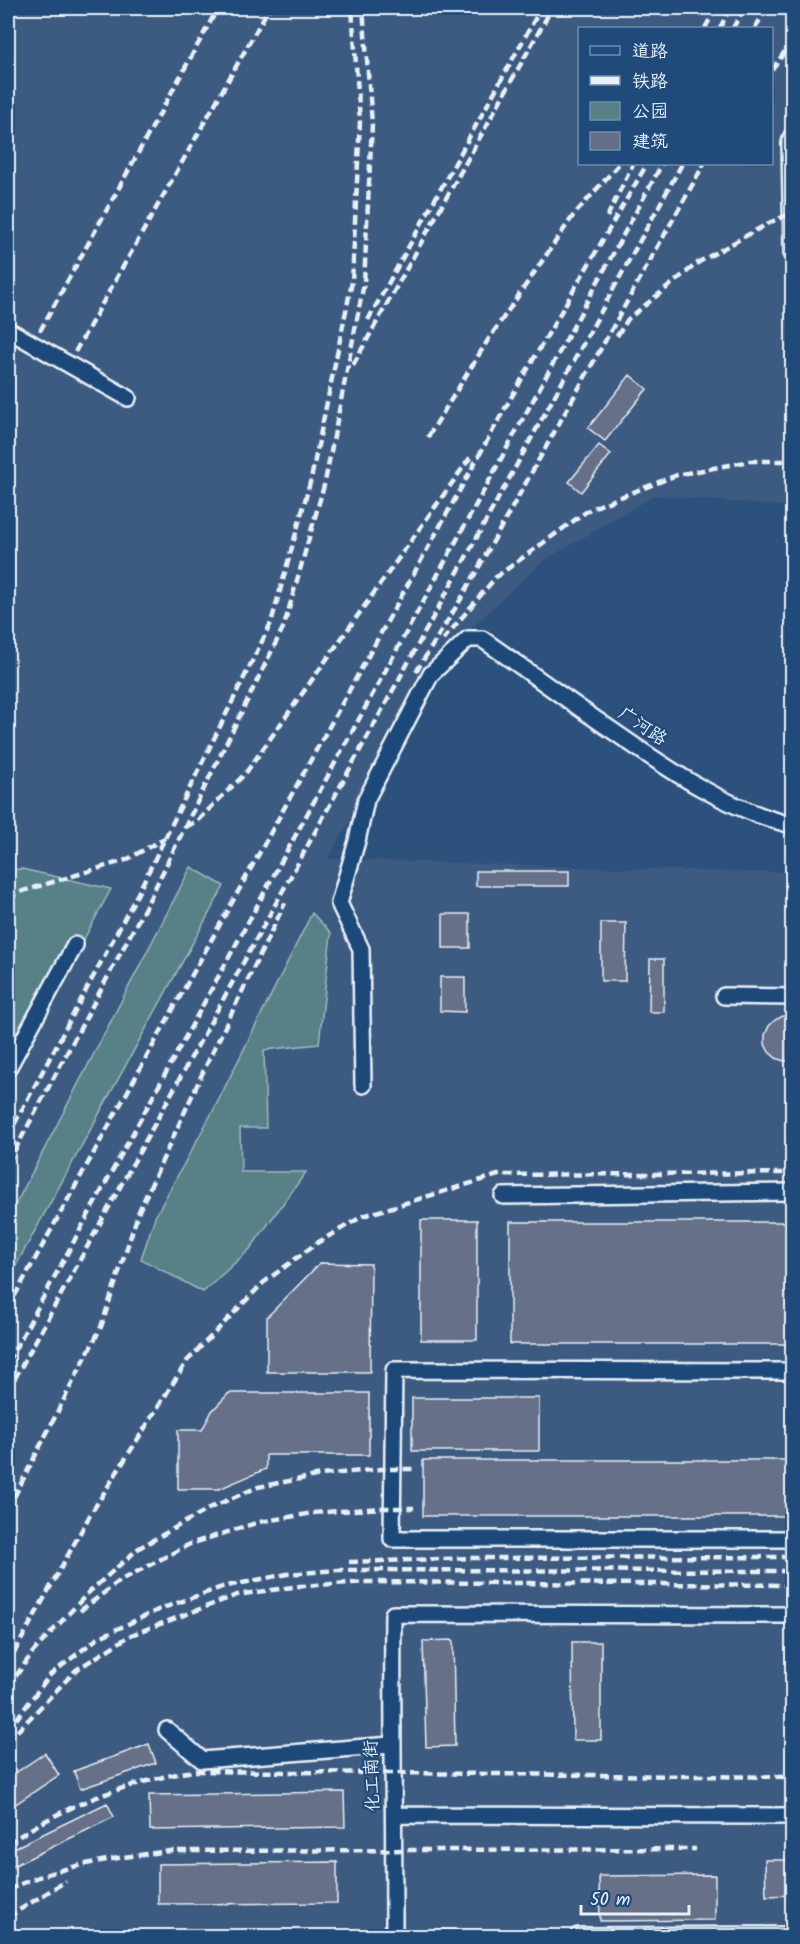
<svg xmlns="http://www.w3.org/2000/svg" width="800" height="1944" font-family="Kalam,'LXGW WenKai TC',sans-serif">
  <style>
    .built { fill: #3e5a80; fill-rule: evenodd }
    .green { fill: #588187; stroke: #a0b9c0; stroke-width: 1.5 }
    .building { fill: #666f88; stroke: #e8f1f8; stroke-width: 1.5 }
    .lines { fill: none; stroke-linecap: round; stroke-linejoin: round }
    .minor-casing { stroke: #e8f1f8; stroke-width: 20 }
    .minor { stroke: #1f4a7a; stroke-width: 15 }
    .rail { stroke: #e8f1f8; stroke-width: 4.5; stroke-dasharray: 9 4.5; stroke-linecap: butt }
    .labels { text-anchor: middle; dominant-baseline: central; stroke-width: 4.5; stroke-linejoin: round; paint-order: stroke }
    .street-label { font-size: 18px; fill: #e8f1f8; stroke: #1f4a7a }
  </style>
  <rect width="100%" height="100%" fill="#2d517d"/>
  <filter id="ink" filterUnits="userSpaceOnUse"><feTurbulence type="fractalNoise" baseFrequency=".0167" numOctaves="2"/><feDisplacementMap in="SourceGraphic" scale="12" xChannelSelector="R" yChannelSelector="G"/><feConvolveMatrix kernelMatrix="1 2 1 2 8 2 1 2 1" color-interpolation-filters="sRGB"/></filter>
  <g filter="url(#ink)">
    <path class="built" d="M18 8H792V507L655 495 542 562 450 648 328 859 746 872H792V1936H8V23ZM580 28H772V164H580Z"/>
    <path class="green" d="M191 867 224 886 8 1280V1219Z
      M22 869 111 889 8 1080V870Z
      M312 913 331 933 319 1044 264 1050 266 1128H240L241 1172H306L250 1249 203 1292 141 1259 155 1217 214 1109Z"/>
    <path class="building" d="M630 375 647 389 605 441 588 428Z
      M599 445 611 454 581 492 569 482Z
      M476 871H569V886H476Z
      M443 914H470V948H443Z
      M601 923H626L625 981H601Z
      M650 959H664V1012H649Z
      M440 977H465V1012L440 1011Z
      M783 1016H792V1061H784L776 1058 769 1052 765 1044V1035L769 1026 775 1020Z
      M421 1220H477V1340H421Z
      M510 1222H792V1344H510Z
      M320 1263 371 1264 370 1372H267V1317Z
      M229 1393H369V1455H266V1469L219 1489H178V1430H202L212 1411Z
      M412 1398H539V1451H412Z
      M423 1460H792V1516H423Z
      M453 1640 455 1746 426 1747 423 1641Z
      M572 1642H601V1740H573Z
      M149 1744 156 1763 80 1789 74 1771Z
      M45 1753 59 1775 8 1809V1778Z
      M344 1792 345 1827 150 1830 149 1795Z
      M107 1803 114 1817 9 1868 8 1851Z
      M765 1860H792V1895L766 1896Z
      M337 1862V1903L158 1904V1864Z
      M715 1875V1920L600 1921 599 1876Z
      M430 1930H510V1936H430Z"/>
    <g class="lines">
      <g class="minor-casing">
        <path id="minor" d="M792 136 790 143 792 253
          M8 330 128 398
          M724 996 792 997
          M8 1068 75 945
          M363 1085 361 949 339 903 357 841 366 800 431 674 468 639H482C525 669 567 700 610 729 666 768 725 809 792 825
          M503 1196 792 1192
          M792 1371 394 1370 392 1539H792
          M167 1730 202 1760 391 1745
          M394 1815 792 1816
          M394 1936C394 1829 392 1721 393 1614L792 1615
          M578 1936 792 1935"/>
      </g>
      <use href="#minor" class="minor"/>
      <path class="rail" d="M705 28 716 8
        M720 28 730 8
        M733 28 744 8
        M755 28 767 8
        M772 70 792 41
        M607 217 633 164
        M368 320 541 8
        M40 331 218 8
        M617 336 628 319 699 262 771 222 792 213
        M75 352 269 8
        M353 365 552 8
        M428 437 488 340 573 216 619 164
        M443 640 496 577 590 509 677 475 750 461H792
        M416 672 461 599 704 164
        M186 827 198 820 245 774 472 455
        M8 898 23 891 126 860 165 838
        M8 1136 138 893 271 623 311 479 352 282 360 121 352 8
        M8 1163 150 898 284 626 325 482 364 283 372 124 363 8
        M8 1308 508 403 647 164
        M8 1362 662 164
        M8 1391 682 164
        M8 1509 101 1327 139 1211 203 1072 285 903
        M349 1562 474 1558 792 1557
        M80 1611 121 1580 190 1544 259 1522 313 1513 382 1508H414
        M8 1664 90 1515 187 1361 263 1283 317 1243 363 1216 498 1175 792 1173
        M8 1687 33 1652 88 1593 139 1548 212 1507 258 1487 321 1475 381 1469H416
        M8 1730 50 1675 98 1638 160 1609 222 1587 287 1574 338 1570 792 1571
        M8 1741 76 1670 131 1635 237 1595 300 1586 368 1582 792 1585
        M8 1844C61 1806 129 1782 193 1771L792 1777
        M8 1890C59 1865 114 1858 170 1851L696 1849
        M8 1917 66 1881"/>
    </g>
  </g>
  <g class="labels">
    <g class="street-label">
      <text transform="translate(642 727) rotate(34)">广河路</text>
      <text transform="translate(373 1776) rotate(-92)">化工南街</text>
    </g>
  </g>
  <rect width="800" height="1944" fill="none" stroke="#1f4a7a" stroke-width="30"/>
  <rect x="15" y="15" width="770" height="1914" fill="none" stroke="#e8f1f8" stroke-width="2" filter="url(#ink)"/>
  <rect x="578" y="27" width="195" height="138" fill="#1f4a7a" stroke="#6f8dac" stroke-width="1.5"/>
  <rect x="590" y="46" width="30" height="9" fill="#1f4a7a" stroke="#6f8dac" stroke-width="1.5"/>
  <text x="632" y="57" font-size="18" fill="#e8f1f8">道路</text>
  <rect x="590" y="76" width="30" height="9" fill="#e8f1f8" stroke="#6f8dac" stroke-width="1.5"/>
  <text x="632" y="87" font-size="18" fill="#e8f1f8">铁路</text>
  <rect x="590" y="102" width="30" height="18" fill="#588187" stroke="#6f8dac" stroke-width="1.5"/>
  <text x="632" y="117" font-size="18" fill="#e8f1f8">公园</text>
  <rect x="590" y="132" width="30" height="18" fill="#666f88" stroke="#6f8dac" stroke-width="1.5"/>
  <text x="632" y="147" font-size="18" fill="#e8f1f8">建筑</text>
  <path d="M581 1905v9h108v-9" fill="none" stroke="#e8f1f8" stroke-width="3"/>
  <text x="590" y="1905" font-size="18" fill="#e8f1f8" stroke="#1f4a7a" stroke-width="4.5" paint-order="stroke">50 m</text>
</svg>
